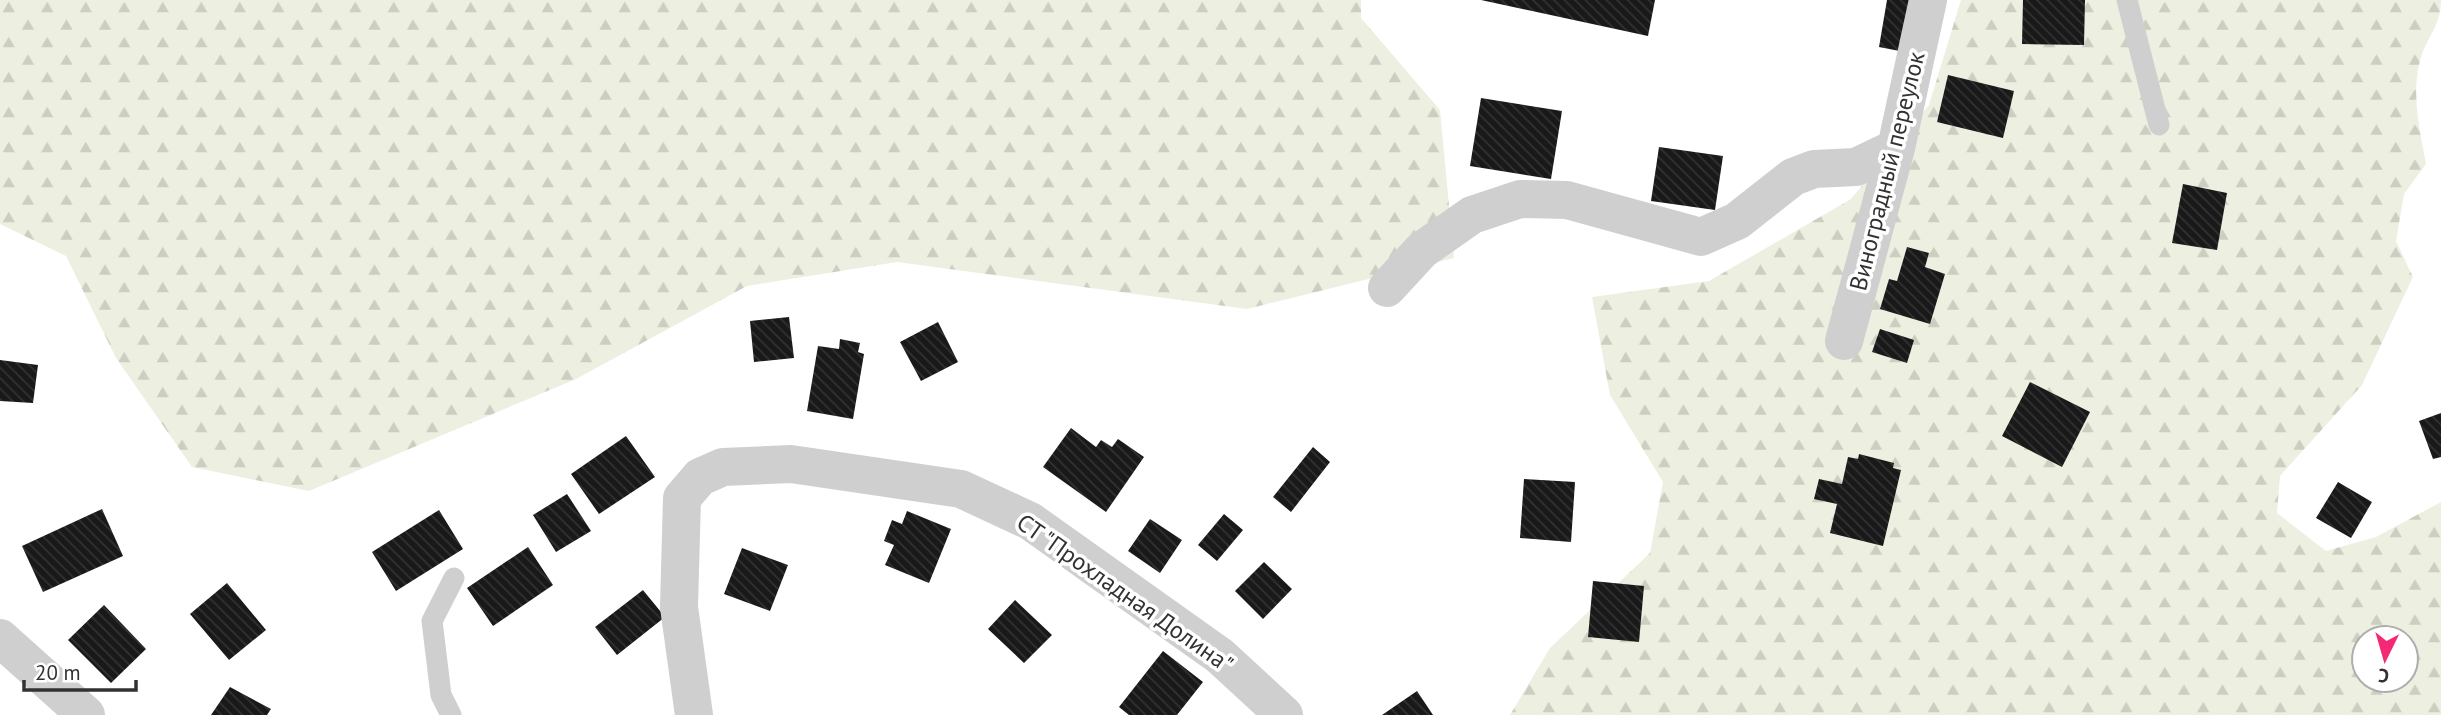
<svg xmlns="http://www.w3.org/2000/svg" width="2441" height="715" font-family="'PT Sans',sans-serif">
  <style>
    .forest { fill: url(#forest-firs); fill-rule: evenodd }
    .building { fill: url(#building-back-hatch) }
    .lines { fill: none; stroke-linecap: round; stroke-linejoin: round }
    .service { stroke: #cfcfcf; stroke-width: 21 }
    .minor { stroke: #cfcfcf; stroke-width: 38 }
    .labels { text-anchor: middle; dominant-baseline: central; stroke-width: 7; stroke-linejoin: round; paint-order: stroke }
    .street-label { font-size: 24px; fill: #323232; stroke: #fff }
  </style>
  <defs>
    <pattern id="forest-firs" width="22" height="20" patternUnits="userSpaceOnUse" patternTransform="scale(1.75)"><rect width="22" height="20" fill="#edf0e0"/><path d="M5 1l3.5 6h-7zM16 11l3.5 6h-7z" fill="#cccec1"/></pattern>
    <pattern id="building-back-hatch" width="6" height="6" patternUnits="userSpaceOnUse" patternTransform="scale(1.75)"><rect width="6" height="6" fill="#191919"/><path d="M-1 5l2 2M0 0l6 6M5-1l2 2" fill="none" stroke="#323232"/></pattern>
  </defs>
  <rect width="100%" height="100%" fill="#fff"/>
  <path class="forest" d="M0 0H1361V18L1440 110 1454 258 1247 309 897 262 747 286 576 379 309 491 192 467 116 358 66 256 0 224Z
    M1961 0H2441C2441 27 2426 37 2420 61 2411 94 2420 131 2426 164L2404 194 2396 241 2413 277 2362 385 2280 476 2277 513 2326 551 2376 537 2441 502V715H1510L1550 648 1650 553 1663 482 1610 395 1592 297 1709 281 1851 199 1929 105ZM2364 638H2406V680H2364Z"/>
  <path class="building" d="M1481 0H1655L1648 36Z
    M1887 0H1919L1910 53 1879 47Z
    M2023 0H2085L2084 45 2022 44Z
    M1948 75 2014 91 2003 138 1937 122Z
    M1481 98 1562 111 1551 179 1470 166Z
    M1659 147 1723 156 1715 210 1651 201Z
    M2183 184 2227 193 2217 250 2172 243Z
    M1907 247 1929 253 1925 267 1945 274 1930 324 1880 309 1889 279 1897 281Z
    M789 317 794 358 754 362 750 321Z
    M938 322 958 362 921 381 900 342Z
    M1880 329 1914 340 1907 363 1872 352Z
    M840 339 860 343 858 352 864 354 853 419 807 411 818 346 839 349Z
    M0 360 38 365 33 403 0 401Z
    M2030 382 2090 412 2062 467 2002 436Z
    M2441 413V457L2433 459 2419 421Z
    M1071 428 1096 447 1101 440 1112 447 1118 439 1144 457 1106 512 1043 467Z
    M626 436 655 477 599 514 571 474Z
    M1313 447 1330 462 1291 512 1273 497Z
    M1859 454 1894 463 1893 468 1901 470 1883 546 1830 533 1837 504 1814 499 1819 479 1842 484 1848 457 1858 459Z
    M1524 479 1575 482 1571 542 1520 538Z
    M2338 482 2372 502 2351 538 2316 518Z
    M567 494 591 531 556 552 533 515Z
    M102 509 123 556 43 592 22 546Z
    M439 510 463 549 396 591 372 552Z
    M907 511 951 529 929 583 885 565 894 545 884 541 892 520 902 524Z
    M1224 514 1243 530 1217 561 1198 545Z
    M1150 519 1182 540 1160 573 1128 551Z
    M528 547 553 585 493 626 467 588Z
    M742 548 788 565 770 611 724 594Z
    M1264 562 1292 589 1263 619 1235 591Z
    M1593 581 1644 586 1639 642 1588 637Z
    M227 583 266 630 229 660 190 614Z
    M643 590 665 617 617 655 595 627Z
    M1015 600 1052 635 1024 663 988 629Z
    M104 605 146 649 111 683 68 640Z
    M1163 651 1203 682 1177 715H1129L1119 707Z
    M230 687 271 709 267 715H211Z
    M1417 691 1433 715H1382Z"/>
  <g class="lines">
    <path class="service" d="M2127 0 2159 125
      M451 715 441 695 432 621 454 578"/>
    <path class="minor" d="M1387 288 1422 250 1472 215 1520 199 1567 200 1701 237 1737 221 1793 177 1814 169 1856 167 1896 148
      M1844 341 1896 148 1928 0
      M0 638 86 715
      M694 715 679 607 682 498 700 477 723 467 791 464 961 489 1030 521 1220 656 1284 715"/>
  </g>
  <g class="labels">
    <g class="street-label">
      <text transform="translate(1887 171) rotate(-76)">Виноградный переулок</text>
      <text transform="translate(1125 593) rotate(35)">СТ "Прохладная Долина"</text>
    </g>
  </g>
  <g transform="translate(2385 659) rotate(185)"><circle r="33" fill="#ffffff" stroke="#adadad" stroke-width="2"/>
  <path d="M0-5L12 26L0 18L-12 26Z" fill="#f42975"/>
  <text y="-10" font-size="19" font-weight="bold" text-anchor="middle" fill="#323232">С</text>
  </g>
  <path d="M24 680v10h112v-10" fill="none" stroke="#323232" stroke-width="3.5"/>
  <text x="35" y="680" font-size="21" fill="#323232" stroke="#ffffff" stroke-width="5" paint-order="stroke">20 m</text>
</svg>
